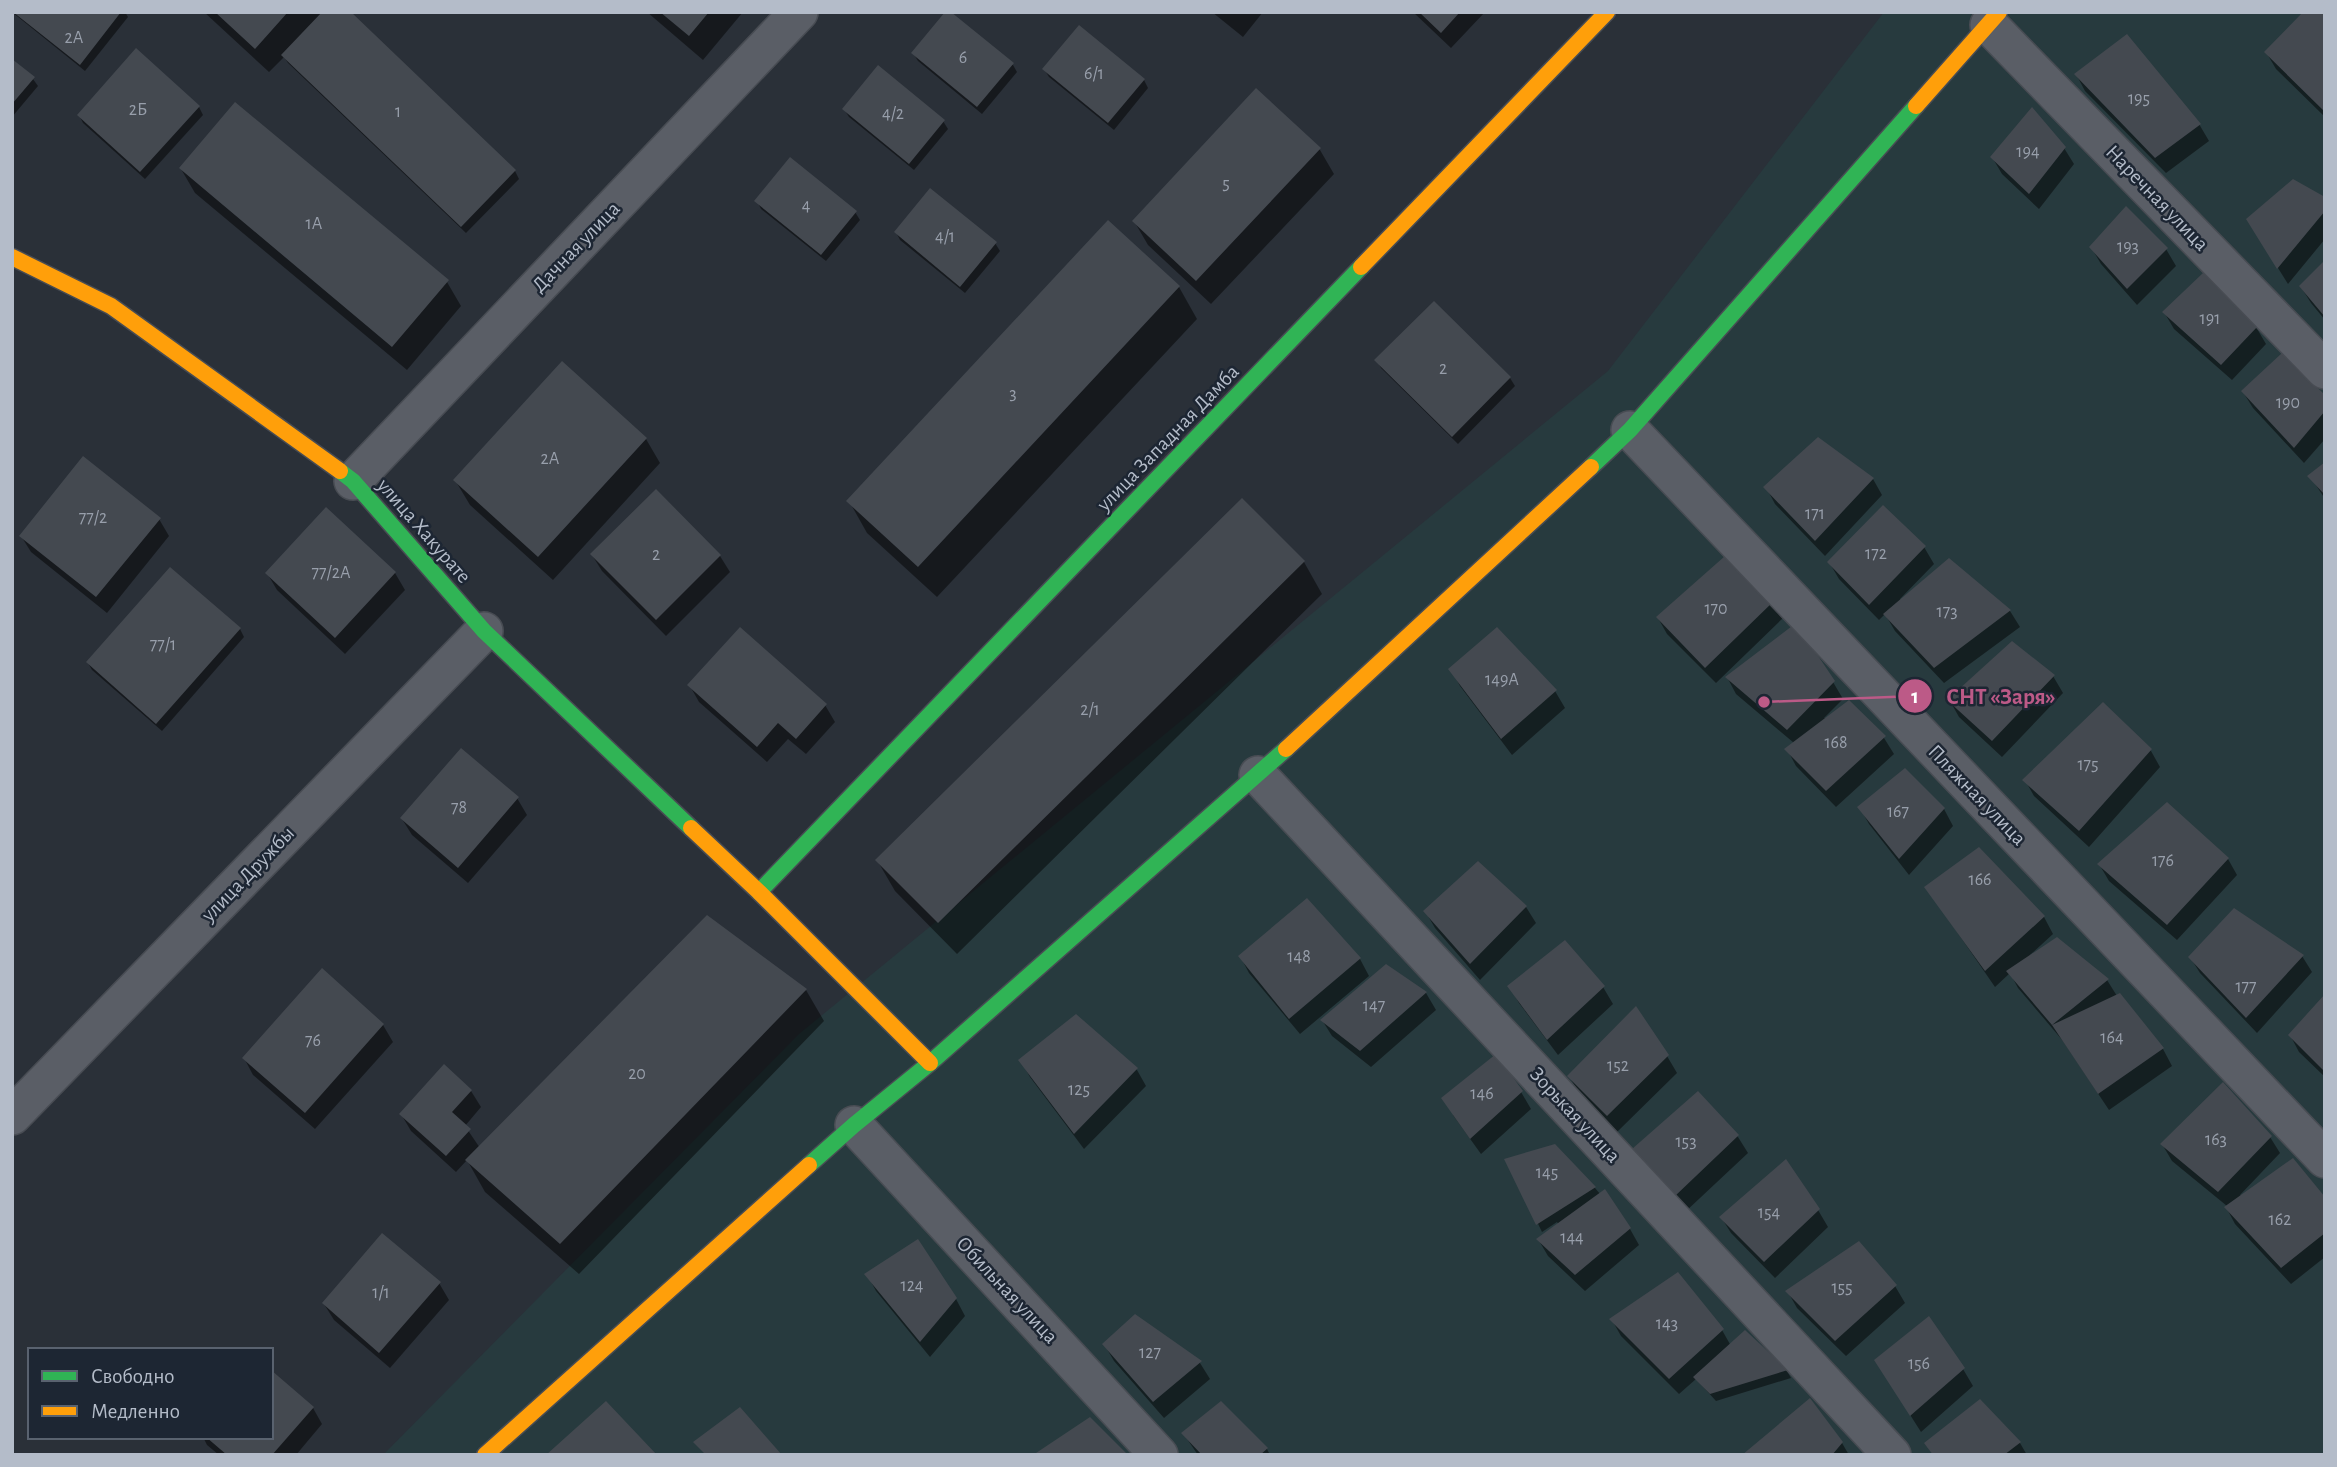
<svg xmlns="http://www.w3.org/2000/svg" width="2337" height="1467" font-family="'Alegreya Sans',sans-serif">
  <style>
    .green { fill: #273a3e }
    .shadow { fill: #0007 }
    .building { fill: #444950 }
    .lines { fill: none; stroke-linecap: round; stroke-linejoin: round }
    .street-casing { stroke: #484c53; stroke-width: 40 }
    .fast-casing { stroke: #484c53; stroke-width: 19 }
    .slow-casing { stroke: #484c53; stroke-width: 19 }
    .street { stroke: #5a5e66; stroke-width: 37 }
    .fast { stroke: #30b455; stroke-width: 16 }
    .slow { stroke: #ff9f0a; stroke-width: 16 }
    .labels { text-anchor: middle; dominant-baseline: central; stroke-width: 5; stroke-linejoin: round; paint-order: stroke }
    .number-label { font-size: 18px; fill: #989fab }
    .street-label { font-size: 21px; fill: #b4bcc9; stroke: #1d2633 }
    .leader { fill: none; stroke: #bc5a87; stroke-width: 2.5 }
    .callout-dot { fill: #bc5a87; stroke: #1d2633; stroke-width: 2.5 }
    .mark-label { font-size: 21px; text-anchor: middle; font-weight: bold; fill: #fff }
    .callout-label { font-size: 23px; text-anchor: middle; font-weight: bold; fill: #bc5a87; stroke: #1d2633; stroke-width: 5; stroke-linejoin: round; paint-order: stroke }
  </style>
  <rect width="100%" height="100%" fill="#2a3038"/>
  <path class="green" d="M1884 12H2325V1455H383L799 1034 1608 371Z"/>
  <path class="shadow" d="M12 12H125L128 17 85 71Z
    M204 12H349L515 171 519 179 466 233 288 63 284 57 269 72Z
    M647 12H743L703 60Z
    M1212 12H1263L1243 37Z
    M1413 12H1485L1451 48Z
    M2325 12V117L2276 69 2266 52Z
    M913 53 1013 65 1017 72 982 114 918 61Z
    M12 61 33 79 38 86 12 117Z
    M1044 69 1144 80 1148 88 1114 130 1049 77Z
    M2076 74 2199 124 2209 141 2166 173 2085 91Z
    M1256 90 1320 150 1334 174 1211 304 1148 245 1134 221Z
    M199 107 203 115 145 179 83 123 79 115Z
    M844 109 943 121 948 129 914 170 849 117Z
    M2064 148 2074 164 2039 209 2002 174 1992 157Z
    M181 169 447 282 461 306 407 370 195 193Z
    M2325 199V239L2288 284 2258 236Z
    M757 201 855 212 860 220 826 261 761 209Z
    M1109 223 1179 287 1197 319 937 597 867 533 849 501Z
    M896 232 995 243 1000 251 965 293 900 240Z
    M2091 247 2166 249 2176 266 2137 305 2101 264Z
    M2325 263V320L2311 303 2301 287Z
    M1434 303 1510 378 1515 386 1458 444 1381 368 1377 360Z
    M2164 312 2256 327 2266 344 2232 380 2174 329Z
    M2243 392 2325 398V439L2304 463 2253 408Z
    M646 439 660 463 553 580 470 505 455 480Z
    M2325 464V499L2310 476Z
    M1873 479 1882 495 1825 556 1775 504 1766 487Z
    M1242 500 1304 562 1322 594 957 954 895 891 877 860Z
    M326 510 395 573 405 590 345 654 277 590 267 573Z
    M159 519 169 536 107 613 31 552 21 536Z
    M1924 547 1934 564 1900 599 1902 601 1949 560 2010 611 2020 627 1944 683 1895 631 1885 614 1879 620 1839 579 1829 562Z
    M592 555 720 556 730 572 666 636 602 571Z
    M1774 601 1783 618 1716 683 1667 634 1658 618Z
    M240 629 244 637 162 731 92 670 88 663Z
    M1451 669 1555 691 1565 708 1512 755 1460 686Z
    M2053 676 2063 693 2002 757 1959 717 1950 701Z
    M1727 677 1833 682 1843 699 1824 718 1884 738 1894 754 1836 807 1796 766 1787 749 1794 743 1736 694Z
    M690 686 825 705 835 722 806 754 788 739 767 762 699 702Z
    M2103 704 2151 751 2160 767 2089 847 2034 796 2025 780Z
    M517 798 527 815 468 883 412 835 402 819Z
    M1860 808 1944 809 1953 826 1909 875 1869 824Z
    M2228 859 2237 875 2177 940 2109 881 2099 864Z
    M1926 887 2044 917 2053 934 2030 955 2107 980 2117 996 2119 995 2163 1049 2172 1066 2109 1110 2063 1041 2018 988 2010 973 1995 987Z
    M1307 900 1360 959 1369 976 1300 1034 1249 973 1240 956Z
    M1526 907 1536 923 1480 980 1435 928 1425 911Z
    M2302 956 2312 972 2257 1033 2200 973 2190 957Z
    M1386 966 1426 993 1436 1010 1371 1067 1332 1036 1322 1020Z
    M322 971 383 1025 393 1042 315 1129 253 1075 244 1058Z
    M1510 987H1603L1613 1004 1558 1055 1519 1003Z
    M806 990 824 1021 579 1274 485 1192 467 1160 456 1172 411 1131 401 1114 471 1091 481 1107 465 1126 480 1148Z
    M2325 996V1077L2299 1052 2290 1035Z
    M1076 1017 1137 1070 1146 1086 1084 1149 1030 1077 1021 1061Z
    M1667 1056 1677 1073 1617 1132 1579 1093 1569 1076Z
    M1521 1092 1531 1109 1481 1154 1453 1115Z
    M1698 1094 1738 1137 1748 1153 1684 1213 1634 1150Z
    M2270 1137 2280 1153 2240 1195 2242 1196 2325 1200V1257L2291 1284 2235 1224 2226 1207 2227 1206 2172 1161 2162 1144Z
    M1554 1145 1595 1188 1630 1229 1639 1245 1585 1291 1548 1256 1538 1239 1559 1225 1557 1222 1542 1232 1507 1160Z
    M1818 1210 1828 1227 1775 1278 1731 1233 1721 1217Z
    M867 1274 956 1299 965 1316 930 1357 876 1291Z
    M439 1283 449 1300 390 1368 334 1320 324 1304Z
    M1895 1286 1905 1303 1846 1356 1797 1308 1788 1292Z
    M1136 1316 1200 1363 1210 1379 1164 1418 1114 1361 1104 1344Z
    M1612 1320 1722 1330 1731 1346 1745 1333 1787 1371 1791 1378 1716 1401 1696 1379 1679 1394 1621 1336Z
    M1963 1369 1973 1386 1921 1432 1886 1377Z
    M1221 1403 1267 1449 1270 1455H1198L1183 1433Z
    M313 1408 322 1424 296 1455H219L207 1445 203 1437H271Z
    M1090 1419 1125 1455H1037Z
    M1842 1443 1849 1455H1745Z
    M2020 1443 2027 1455H1933L1926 1444Z"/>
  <path class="building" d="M13 12H121L80 65Z
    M215 12H288L255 49Z
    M322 12H351L516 170 461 227 281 55Z
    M660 12H709L689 36Z
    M945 12H951L1014 63 977 107 911 53Z
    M1419 12H1460L1441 33Z
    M2303 12H2325V112L2264 52Z
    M1079 25 1145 79 1108 123 1042 69Z
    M2127 34 2201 124 2155 158 2074 74Z
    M136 48 200 106 140 172 77 115Z
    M12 59 35 77 12 104Z
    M878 65 945 120 909 164 842 109Z
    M1256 88 1321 148 1196 281 1132 221Z
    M235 102 449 280 392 347 179 168Z
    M2032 107 2066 147 2029 194 1990 157Z
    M790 157 857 211 821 255 754 201Z
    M2293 179 2325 197V211L2277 269 2246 219Z
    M930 188 997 242 960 287 894 232Z
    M2126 206 2168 248 2127 289 2089 247Z
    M1108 220 1180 286 918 567 846 501Z
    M2325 260V317L2299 286Z
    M2203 273 2258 326 2221 365 2162 312Z
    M1434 301 1511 377 1452 437 1374 360Z
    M2282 353 2325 395V411L2294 448 2241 391Z
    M562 361 647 438 538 557 453 480Z
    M1818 437 1874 478 1815 541 1763 487Z
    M83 456 161 518 96 597 19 536Z
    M2325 462V495L2307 476Z
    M656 489 721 555 656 620 590 554Z
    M1242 498 1305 561 938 923 875 860Z
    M1883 505 1926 546 1869 605 1827 562Z
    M326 507 396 572 335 638 265 573Z
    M1725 556 1775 600 1705 668 1656 617Z
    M1949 558 2011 610 1934 668 1883 614Z
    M170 567 241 628 156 724 86 662Z
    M1796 623 1835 681 1787 730 1725 677Z
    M740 627 827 704 796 739 778 723 757 747 687 685Z
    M1497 627 1557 690 1501 739 1448 669Z
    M2012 641 2055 675 1992 741 1947 700Z
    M1849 700 1886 736 1826 791 1784 749Z
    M2103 702 2152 749 2079 831 2022 780Z
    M461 748 519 797 458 868 400 818Z
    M1905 768 1945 808 1899 859 1857 807Z
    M2167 802 2229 858 2167 925 2097 864Z
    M1979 847 2045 916 1985 971 1924 887Z
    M1478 861 1527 906 1470 964 1423 911Z
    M1307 898 1361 958 1289 1019 1238 956Z
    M2234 908 2304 955 2246 1018 2188 957Z
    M707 915 807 989 560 1244 465 1160Z
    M2057 937 2109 979 2052 1025 2006 971Z
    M1565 940 1605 986 1547 1040 1507 986Z
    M1386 964 1427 992 1360 1051 1320 1020Z
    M322 968 384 1024 305 1113 242 1058Z
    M2120 993 2164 1048 2098 1094 2052 1025Z
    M2325 994V1072L2288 1035Z
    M1636 1006 1669 1055 1607 1116 1567 1076Z
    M1076 1014 1138 1068 1074 1134 1018 1060Z
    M1496 1054 1523 1091 1470 1139 1441 1098Z
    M444 1064 472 1090 452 1112 471 1129 446 1156 399 1114Z
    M2223 1082 2272 1136 2218 1192 2160 1144Z
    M1698 1091 1739 1135 1674 1197 1632 1149Z
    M1555 1144 1596 1187 1536 1225 1504 1159Z
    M2293 1158 2325 1197V1233L2281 1268 2224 1207Z
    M1786 1159 1820 1209 1764 1262 1719 1217Z
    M1605 1189 1631 1228 1575 1275 1536 1239Z
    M382 1233 441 1282 379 1353 322 1303Z
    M918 1239 957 1298 920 1342 864 1274Z
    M1859 1241 1897 1285 1835 1341 1785 1291Z
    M1678 1272 1724 1329 1669 1379 1609 1319Z
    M1135 1314 1202 1361 1153 1402 1102 1344Z
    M1929 1316 1965 1368 1910 1416 1874 1360Z
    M1745 1330 1788 1370 1710 1394 1693 1377Z
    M271 1370 314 1407 272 1455H227L206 1437H271Z
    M1810 1398 1843 1442 1832 1455H1742Z
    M1980 1399 2021 1442 2004 1455H1933L1924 1443Z
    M606 1401 657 1455H546Z
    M1221 1401 1268 1448 1260 1455H1202L1181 1433Z
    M740 1407 782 1455H706L693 1442Z
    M1090 1417 1126 1453 1033 1455Z"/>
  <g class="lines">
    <g class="street-casing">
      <path id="street" d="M1989 25 2325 370
        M1630 430 2325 1159
        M353 481 799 12
        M1258 775 1892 1455
        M12 1116 484 631
        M854 1125 1159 1455"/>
    </g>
    <g class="fast-casing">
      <path id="fast" d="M1591 467 1630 430 1916 106
        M340 471 353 481 484 631 691 828
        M759 892 1361 267
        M809 1165 854 1125 930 1063 1286 749"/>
    </g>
    <g class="slow-casing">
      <path id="slow" d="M1916 106 1999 12
        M12 257 111 306 340 471
        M1361 267 1607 12
        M1286 749 1591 467
        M691 828 759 892 930 1063
        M485 1455 809 1165"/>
    </g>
    <use href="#street" class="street"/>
    <use href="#fast" class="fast"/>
    <use href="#slow" class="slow"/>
  </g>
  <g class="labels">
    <g class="number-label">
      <text x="74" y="38">2А</text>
      <text x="963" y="58">6</text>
      <text x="1094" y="74">6/1</text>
      <text x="2139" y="99">195</text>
      <text x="138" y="110">2Б</text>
      <text x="398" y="112">1</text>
      <text x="893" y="114">4/2</text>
      <text x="2028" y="152">194</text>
      <text x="1226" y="184">5</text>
      <text x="806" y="206">4</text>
      <text x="314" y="224">1А</text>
      <text x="945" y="237">4/1</text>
      <text x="2128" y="247">193</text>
      <text x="2210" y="319">191</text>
      <text x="1443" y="369">2</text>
      <text x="1013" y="394">3</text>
      <text x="2288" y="403">190</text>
      <text x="550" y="459">2А</text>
      <text x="1815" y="514">171</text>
      <text x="93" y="518">77/2</text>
      <text x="1876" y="554">172</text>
      <text x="656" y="555">2</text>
      <text x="331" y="573">77/2А</text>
      <text x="1716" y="609">170</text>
      <text x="1947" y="612">173</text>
      <text x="163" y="645">77/1</text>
      <text x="1502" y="680">149А</text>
      <text x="1090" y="710">2/1</text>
      <text x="1836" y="743">168</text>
      <text x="2088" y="765">175</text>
      <text x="459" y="808">78</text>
      <text x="1898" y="812">167</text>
      <text x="2163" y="861">176</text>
      <text x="1980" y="880">166</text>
      <text x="1299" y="957">148</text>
      <text x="2246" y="987">177</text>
      <text x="1374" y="1006">147</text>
      <text x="2112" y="1038">164</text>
      <text x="313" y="1041">76</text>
      <text x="1618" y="1066">152</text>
      <text x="637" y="1074">20</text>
      <text x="1079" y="1090">125</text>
      <text x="1482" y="1094">146</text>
      <text x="2216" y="1140">163</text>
      <text x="1686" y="1142">153</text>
      <text x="1547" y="1173">145</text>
      <text x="1769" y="1213">154</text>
      <text x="2280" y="1220">162</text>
      <text x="1572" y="1238">144</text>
      <text x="912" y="1286">124</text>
      <text x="1842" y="1288">155</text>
      <text x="381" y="1293">1/1</text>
      <text x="1667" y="1324">143</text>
      <text x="1150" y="1353">127</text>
      <text x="1919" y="1364">156</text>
    </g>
    <g class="street-label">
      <text transform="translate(2157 198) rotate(46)">Наречная улица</text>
      <text transform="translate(576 247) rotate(-46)">Дачная улица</text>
      <text transform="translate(1168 438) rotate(-46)">улица Западная Дамба</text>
      <text transform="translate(424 531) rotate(49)">улица Хакурате</text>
      <text transform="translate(1977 795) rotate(46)">Пляжная улица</text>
      <text transform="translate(248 874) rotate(-46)">улица Дружбы</text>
      <text transform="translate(1575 1115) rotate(47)">Зорькая улица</text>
      <text transform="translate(1007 1290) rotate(47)">Обильная улица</text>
    </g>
  </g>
  <path class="leader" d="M1764 702L1915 696"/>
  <g class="callout-dot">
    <circle cx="1764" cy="702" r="7"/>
    <circle cx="1915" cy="696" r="18"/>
  </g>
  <g class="mark-label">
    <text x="1915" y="703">1</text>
  </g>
  <g class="callout-label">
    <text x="2001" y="704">СНТ «Заря»</text>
  </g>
  <rect width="2337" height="1467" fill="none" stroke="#b4bcc9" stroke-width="28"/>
  <rect x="28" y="1348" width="245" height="91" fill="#1d2633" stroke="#59626f" stroke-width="2"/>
  <rect x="42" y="1371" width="35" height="10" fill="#30b455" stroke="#59626f" stroke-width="2"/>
  <text x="91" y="1383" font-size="21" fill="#b4bcc9">Свободно</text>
  <rect x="42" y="1406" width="35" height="10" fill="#ff9f0a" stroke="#59626f" stroke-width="2"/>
  <text x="91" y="1418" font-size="21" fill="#b4bcc9">Медленно</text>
</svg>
